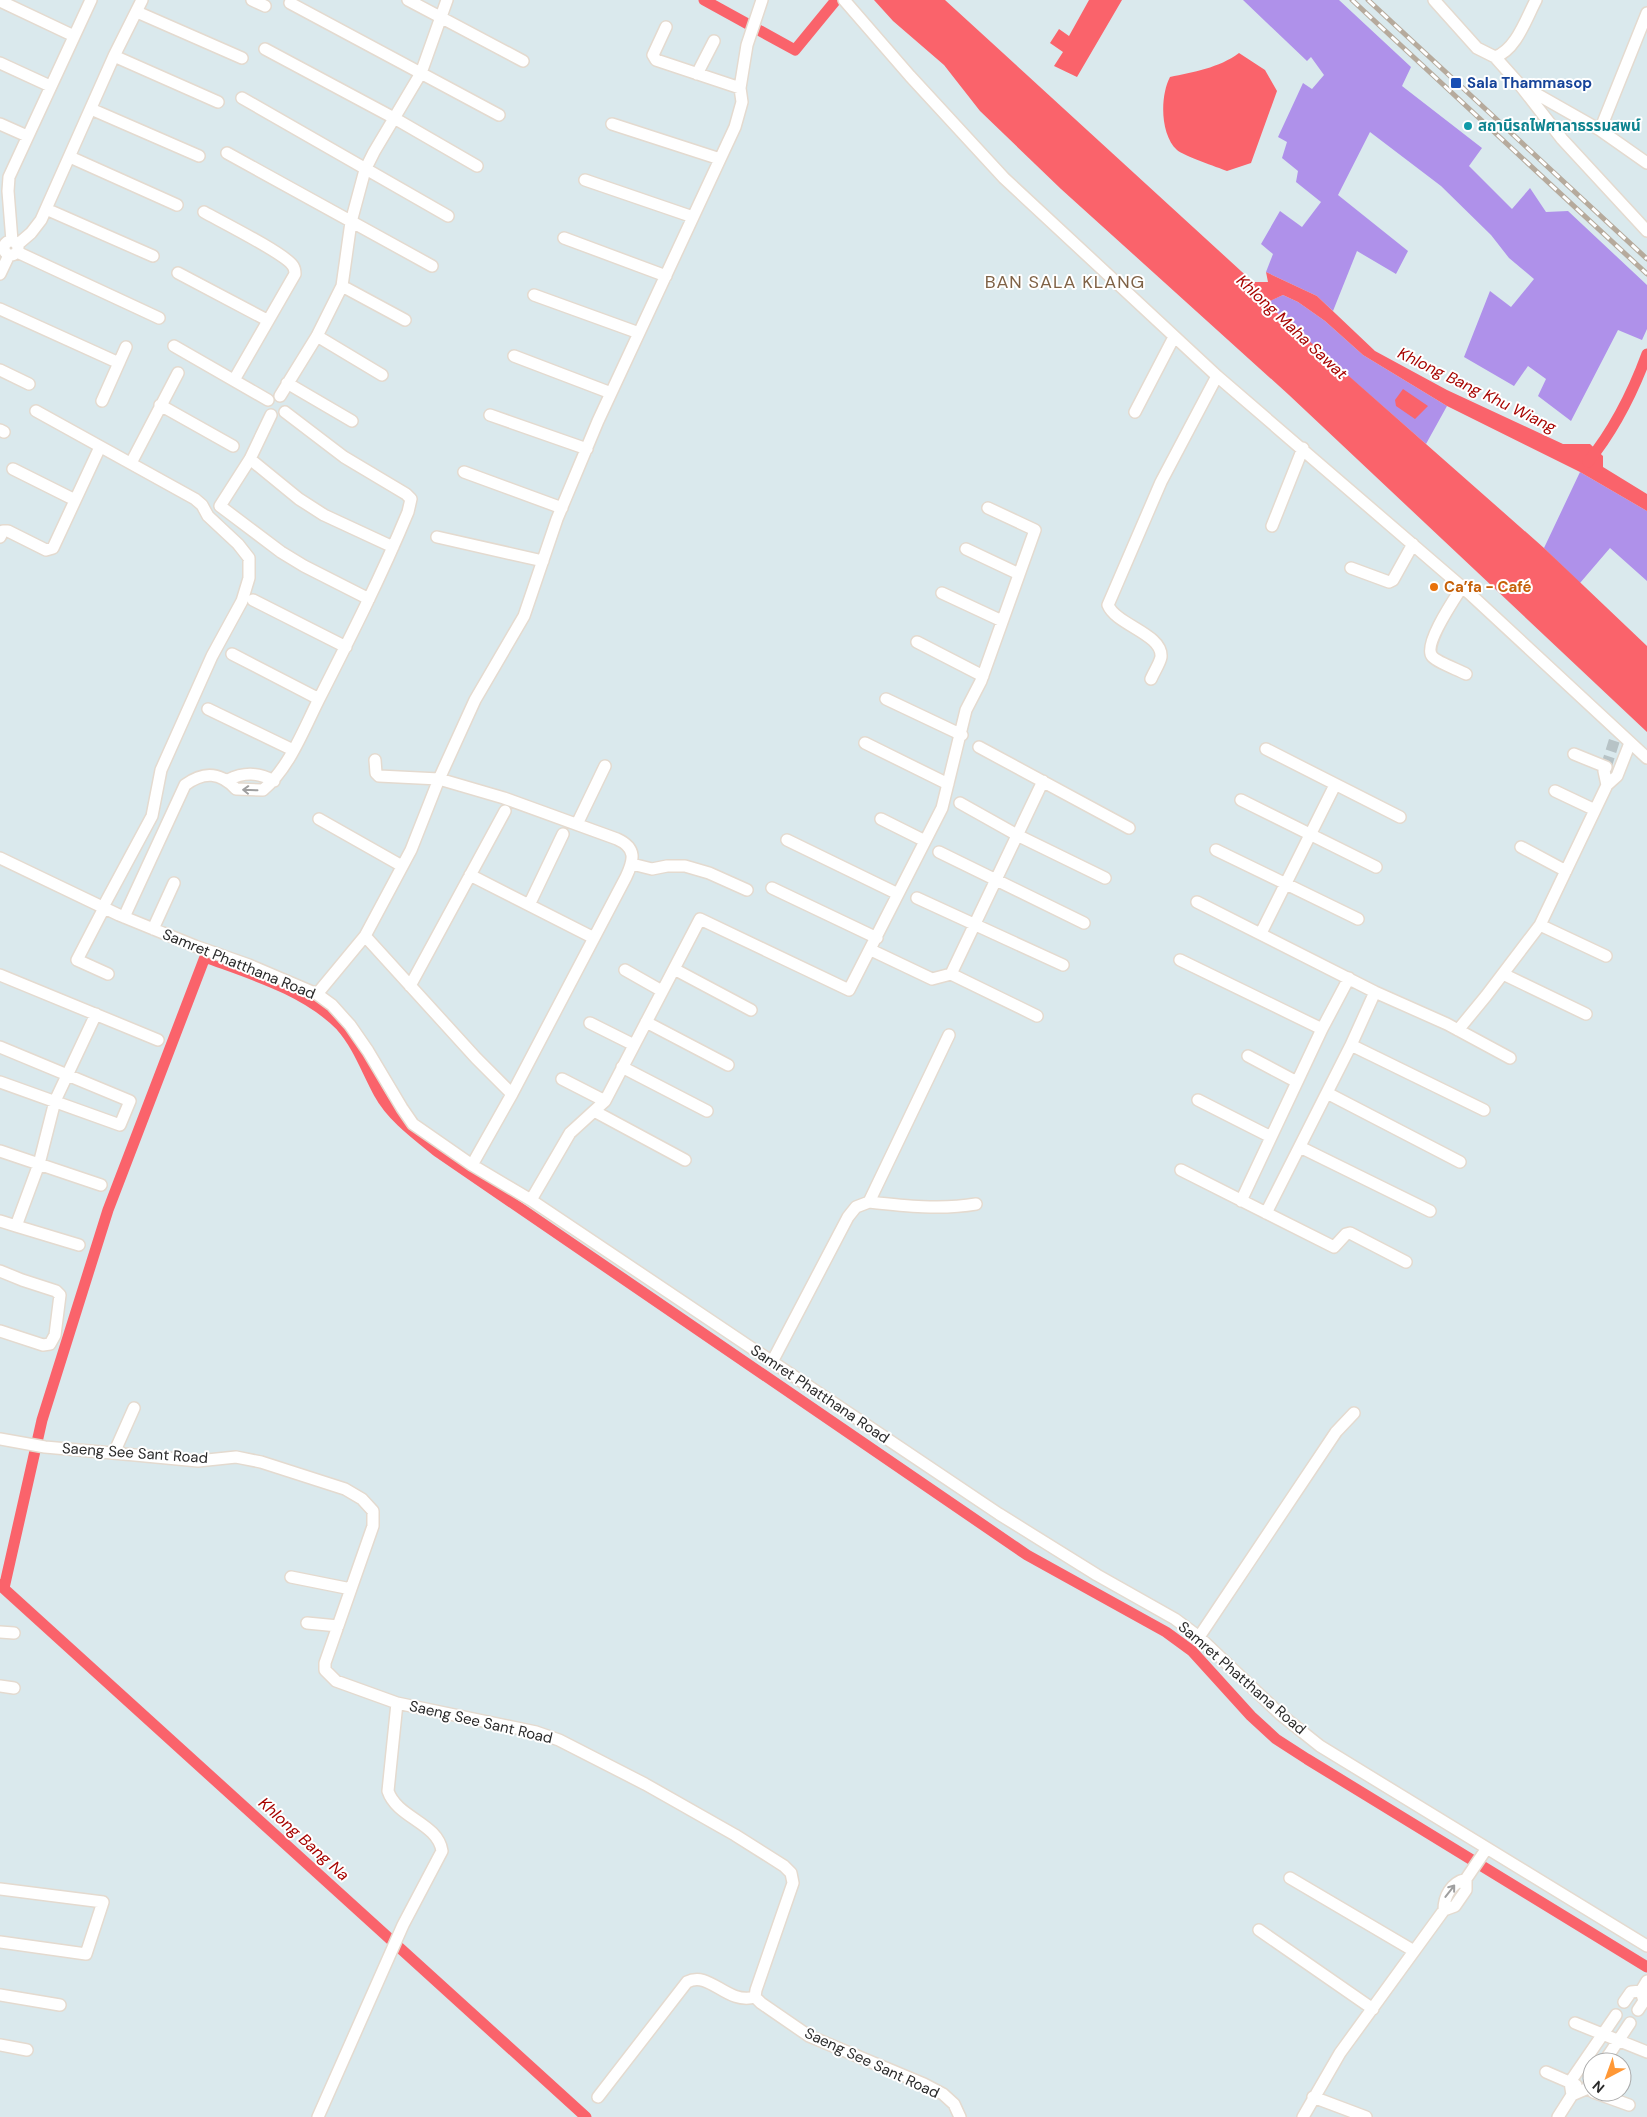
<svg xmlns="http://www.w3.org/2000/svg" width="1647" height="2117" font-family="'DM Sans','Noto Sans Thai',sans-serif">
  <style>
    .green { fill: #af91ea }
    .water { fill: #fa636b }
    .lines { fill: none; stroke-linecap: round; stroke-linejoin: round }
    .canal { stroke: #fa636b; stroke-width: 11 }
    .minor-tunnel { stroke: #b7c3c6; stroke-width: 11; stroke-dasharray: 11 5.5; stroke-linecap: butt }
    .minor-casing { stroke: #e4dacf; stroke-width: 14 }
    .minor { stroke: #fff; stroke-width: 11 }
    .rail-casing { stroke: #b6aa9c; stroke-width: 5 }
    .rail { stroke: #fff; stroke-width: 3; stroke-dasharray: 9; stroke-linecap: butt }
    .oneway { stroke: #9f9f9f }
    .transit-dot { fill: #1a4fb4; stroke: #fff; stroke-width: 2 }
    .culture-dot { fill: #0f9aa8; stroke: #fff; stroke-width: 2 }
    .food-dot { fill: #e8710a; stroke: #fff; stroke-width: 2 }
    .labels { text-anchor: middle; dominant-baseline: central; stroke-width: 4; stroke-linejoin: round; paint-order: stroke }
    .transit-label { font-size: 15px; font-weight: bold; fill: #164399; stroke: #fff; text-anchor: start }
    .culture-label { font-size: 15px; font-weight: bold; fill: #0d838f; stroke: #fff; text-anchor: start }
    .food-label { font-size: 15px; font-weight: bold; fill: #c56008; stroke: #fff; text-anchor: start }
    .street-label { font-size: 15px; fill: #2a2a2a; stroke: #fff }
    .water-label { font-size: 16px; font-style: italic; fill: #a70400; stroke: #fff }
    .quarter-label { font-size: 18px; letter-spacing: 1px; fill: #7f6246; stroke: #fff }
  </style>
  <rect width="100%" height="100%" fill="#dae9ed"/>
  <path class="green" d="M1243 0H1339L1411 67 1402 86 1482 148 1469 166 1512 209 1530 188 1546 212 1568 211 1647 285V329L1642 340 1618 330 1571 421 1538 396 1546 379 1528 366 1514 386 1464 357 1490 291 1511 307 1534 279 1509 258 1491 235 1441 186 1370 132 1338 195 1408 251 1396 274 1357 251 1333 311 1317 296 1266 272 1273 254 1261 244 1280 211 1302 227 1321 202 1296 182 1298 171 1282 158 1287 142 1278 137 1303 83 1312 89 1324 75 1311 57 1307 61Z
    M1283 295 1298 302 1325 321 1363 355 1447 406 1426 444 1265 303Z
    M1580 472 1647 511V581L1610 548 1580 583 1544 548Z"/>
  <path class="water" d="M874 0H945L1253 282H1268L1266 272 1317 296 1375 351 1447 390 1563 444H1590L1603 456V467L1647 494V511L1580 472 1447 406 1363 355 1325 321 1298 302 1283 295 1266 303 1544 548 1647 646V732L1289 395 1061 189 980 111 944 65 893 21Z
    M1089 0H1122L1077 77 1054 66 1063 52 1050 43 1059 29 1069 36Z
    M1239 53 1265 70 1277 91 1251 163 1227 171C1217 167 1184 156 1177 150 1160 134 1160 96 1170 77 1193 72 1219 68 1239 53Z
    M1403 389 1428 406 1415 419 1396 406 1395 400Z"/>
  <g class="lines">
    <path class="canal" d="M704 0 795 50 836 0
      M1588 462C1614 430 1633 392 1647 354
      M0 1585 586 2117
      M4 1588 42 1420 108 1210 205 957C251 974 306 990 341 1026 358 1045 367 1071 379 1093 392 1117 417 1135 438 1152L1027 1555 1166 1632 1192 1651 1251 1716 1276 1739 1307 1759 1647 1967"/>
    <path class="minor-tunnel" d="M1606 767 1617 732"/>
    <g class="minor-casing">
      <path id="minor" d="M252 0 265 6
        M408 0 523 61
        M844 0 910 76 1004 178 1217 376 1469 593 1647 758
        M1434 0 1477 48 1495 57 1520 85 1562 139 1647 231
        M0 1 74 36
        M290 3 499 115
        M137 12 242 58
        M666 27 653 55 656 60 740 88
        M265 49 394 118 477 166
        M114 56 218 102
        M1495 57C1516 50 1526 19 1536 0
        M0 63 50 86
        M697 74 714 41
        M1526 88 1600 130 1647 163
        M242 98 448 216
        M91 109 199 156
        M0 124 27 136
        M612 124 720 159
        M1600 130 1647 13
        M227 153 432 266
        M70 157 177 205
        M585 180 693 217
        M46 209 153 256
        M204 212C220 221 286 254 293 266 295 269 295 270 295 274L234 380
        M564 238 666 276
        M12 241 8 191 9 177 91 0
        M4 248a7 7 0 1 1 14 0a7 7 0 1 1-14 0Z
        M17 245 31 233 41 220 114 56 142 0
        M17 252 159 318
        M178 273 267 320
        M0 274 9 255
        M342 286 405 320
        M534 295 639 333
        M0 309 119 363
        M317 336 382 375
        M174 346 268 400
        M514 356 611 393
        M0 370 29 384
        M287 383 352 421
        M280 396 317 336 342 286 351 222 365 170 374 152 421 73 447 0
        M102 401 126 347
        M160 405 233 446
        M36 411 195 499 202 505 208 516 238 544 249 558V578L242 601 212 656 161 770 152 816 103 907
        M1135 412 1174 337
        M271 415 250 459 220 506 281 552 304 566 369 599
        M490 415 587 449
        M0 430 4 432
        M250 459 299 499 324 515 393 547
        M131 463 178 373
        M13 469 75 500
        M464 472 562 508
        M1272 526 1303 448
        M0 537 3 531H8L46 550 53 548 100 447
        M437 537 543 561
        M966 549 1019 574
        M1351 568 1389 582 1393 580 1413 544
        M1462 587C1455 598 1423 645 1432 656 1436 662 1459 670 1466 674
        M942 593 1002 621
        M253 600 346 647
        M917 642 983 676
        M232 654 319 699
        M1151 679C1154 672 1160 663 1161 657 1163 634 1116 625 1108 605L1161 482 1217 376
        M886 699 962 735
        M208 709 293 750
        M865 743 948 784
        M979 747 1129 828
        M1266 749 1400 817
        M1574 754 1606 767 1604 771 1607 785
        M375 760 376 773 379 776 439 779 504 798 617 839C637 848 634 860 626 877L512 1094 472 1165
        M228 780C244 772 258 772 274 781
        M1555 791 1595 810
        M1241 800 1376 867
        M960 803 1017 835 1105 878
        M319 819 402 866
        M881 819 925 841
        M577 824 605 766
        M787 840 898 894
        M1521 847 1566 871
        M1216 850 1358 919
        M939 852 1084 923
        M0 858 119 915 195 946 249 965 317 994 332 1005 350 1025 368 1051 402 1108 413 1124 472 1165 531 1200 999 1514 1097 1575 1175 1619 1199 1637 1280 1714 1320 1746 1647 1946
        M632 864 652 869 667 866H685L709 873 747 890
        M470 875 594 938
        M772 888 877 938
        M917 898 1063 965
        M1197 902 1375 992 1447 1024 1510 1058
        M529 905 563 834
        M104 908 77 960 108 974
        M124 917 185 785C204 771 220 772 236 789L263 790C289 768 303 731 318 701 350 638 381 577 408 512L411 499 406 494 344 457 285 412
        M1540 925 1606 956
        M153 929 174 883
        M1261 933 1335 785
        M365 936 476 1058 512 1094
        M871 950 932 979 951 974 1043 781
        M1180 960 1322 1029
        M674 969 751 1010
        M625 970 662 991
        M951 974 1037 1016
        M1503 974 1586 1014
        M0 975 158 1040
        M410 986 505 811
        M317 994 365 936 411 850 439 779 475 700 524 616 557 519 598 421 735 127 742 102 740 88 747 45 762 0
        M646 1022 728 1065
        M590 1023 634 1045
        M1458 1030 1486 996 1540 925 1607 785 1617 776 1630 743
        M1351 1045 1484 1110
        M0 1047 130 1101 120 1125 0 1082
        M1248 1056 1297 1082
        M622 1067 707 1111
        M562 1079 605 1101
        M1327 1093 1460 1162
        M1198 1100 1271 1137
        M594 1111 685 1160
        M1300 1147 1430 1211
        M0 1151 101 1185
        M1181 1170 1334 1247 1346 1234 1350 1233 1406 1262
        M531 1200 570 1133 605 1101 700 919 849 990 942 808 966 710 981 681 1035 530 988 508
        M1241 1201 1322 1029 1349 978
        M869 1202C905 1206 941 1210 976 1204
        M1266 1213 1351 1045 1375 992
        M0 1221 16 1226 39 1164 55 1101 96 1014
        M16 1226 79 1245
        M0 1271 22 1280 56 1291 60 1295 55 1335 50 1344 43 1345 0 1331
        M772 1362 848 1217 856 1207 869 1202 949 1035
        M0 1439 45 1447 135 1455 198 1461 236 1457 261 1462 345 1489 362 1499 373 1511V1526L325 1663V1670L336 1681 397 1703 536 1732 559 1740 645 1784 735 1835 784 1866 791 1873 793 1883 756 1990 755 1997 761 2003 809 2036 924 2084 943 2094 954 2104 960 2117
        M114 1453 134 1408
        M291 1577 351 1589
        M307 1623 338 1626
        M0 1632 14 1633
        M1199 1637 1336 1432 1354 1413
        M0 1686 14 1688
        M1290 1878 1414 1951
        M0 1889 103 1902 86 1954 0 1942
        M1444 1910C1444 1896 1451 1883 1466 1879
        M1259 1930 1373 2009
        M0 1995 60 2005
        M1624 2002 1631 1992 1641 1991 1647 1981
        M1638 2010 1644 2001 1641 1991
        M1575 2023 1647 2052
        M0 2045 27 2050
        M1604 2062 1630 2023
        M1546 2072 1576 2085
        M1593 2092 1629 2105
        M1572 2095 1570 2082 1616 2015
        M598 2097 687 1982C710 1970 726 2005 755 1997
        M1313 2097 1366 2117
        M318 2117 403 1925 442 1851C438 1823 397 1818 388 1791L397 1703
        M1303 2117 1340 2053 1444 1910 1455 1906 1466 1890V1879L1487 1848
        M1558 2117 1572 2095 1586 2089 1592 2080"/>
    </g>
    <use href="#minor" class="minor"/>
    <g class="rail-casing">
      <path id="rail" d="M1352 0 1647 274
        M1368 0 1647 259"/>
    </g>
    <use href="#rail" class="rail"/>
  </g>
  <defs><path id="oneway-shaft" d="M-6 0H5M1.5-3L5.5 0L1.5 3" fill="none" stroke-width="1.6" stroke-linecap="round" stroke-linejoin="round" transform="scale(1.25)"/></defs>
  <g class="oneway">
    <use href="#oneway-shaft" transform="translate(250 790) rotate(-178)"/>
    <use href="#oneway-shaft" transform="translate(1450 1891) rotate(-52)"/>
  </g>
  <rect class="transit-dot" x="1450" y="77" width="12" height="12" rx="2.5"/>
  <circle class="culture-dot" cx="1468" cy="126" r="5"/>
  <circle class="food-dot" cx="1434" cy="587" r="5"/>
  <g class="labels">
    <g class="transit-label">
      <text x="1467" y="83">Sala Thammasop</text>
    </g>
    <g class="culture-label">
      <text x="1478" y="126">สถานีรถไฟศาลาธรรมสพน์</text>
    </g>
    <g class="food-label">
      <text x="1444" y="587">Ca’fa - Café</text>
    </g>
    <g class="street-label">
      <text transform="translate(239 964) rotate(22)">Samret Phatthana Road</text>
      <text transform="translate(820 1394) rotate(34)">Samret Phatthana Road</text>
      <text transform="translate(135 1453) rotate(4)">Saeng See Sant Road</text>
      <text transform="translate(1242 1678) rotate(41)">Samret Phatthana Road</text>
      <text transform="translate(481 1722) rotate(13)">Saeng See Sant Road</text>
      <text transform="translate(872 2063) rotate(25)">Saeng See Sant Road</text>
    </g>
    <g class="water-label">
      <text transform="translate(1292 327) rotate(43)">Khlong Maha Sawat</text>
      <text transform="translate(1477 390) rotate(26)">Khlong Bang Khu Wiang</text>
      <text transform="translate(304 1839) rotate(42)">Khlong Bang Na</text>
    </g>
    <g class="quarter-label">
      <text x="1065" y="282">BAN SALA KLANG</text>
    </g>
  </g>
  <g transform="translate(1607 2077) rotate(221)"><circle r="24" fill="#ffffff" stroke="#aaaaaa"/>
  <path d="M0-4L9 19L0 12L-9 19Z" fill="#ff9836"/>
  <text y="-8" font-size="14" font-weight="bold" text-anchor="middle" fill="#2a2a2a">N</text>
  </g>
</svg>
